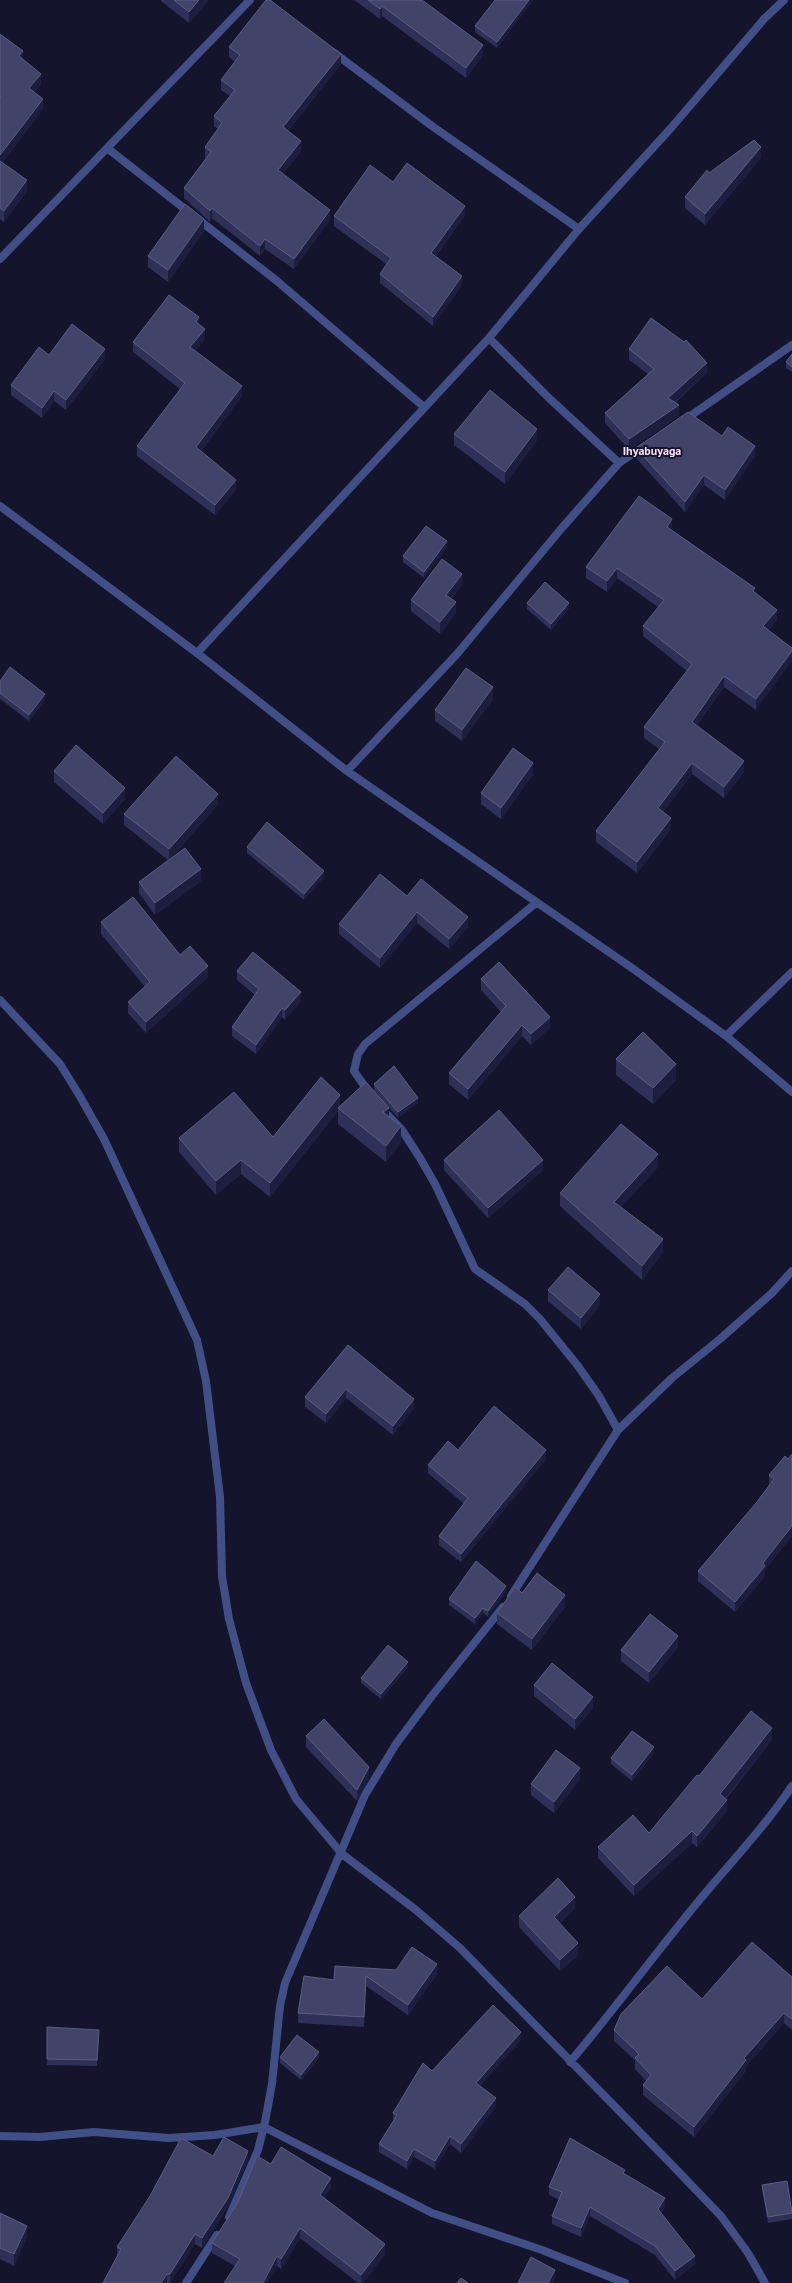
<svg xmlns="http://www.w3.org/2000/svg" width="792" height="2283" font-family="'PT Sans',sans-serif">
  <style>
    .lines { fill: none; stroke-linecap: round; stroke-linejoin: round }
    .street { stroke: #424f87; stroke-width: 8 }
    .wall { fill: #2e3057 }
    .shaded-wall { fill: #1c1d3f }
    .building { fill: #414369; stroke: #5a5c80 }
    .labels { text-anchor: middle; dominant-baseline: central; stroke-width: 4; stroke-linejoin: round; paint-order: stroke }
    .quarter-label { font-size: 12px; font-weight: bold; fill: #fde2fa; stroke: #14152c }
  </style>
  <rect width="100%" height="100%" fill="#14152c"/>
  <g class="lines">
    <path class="street" d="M333 52 432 126 579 229
      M107 148 277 281 424 407
      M0 259 250 0
      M489 338 549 398 619 463
      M683 421 792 345
      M0 506 197 653 347 771 632 968 726 1036 792 1092
      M197 653 489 338 579 229 671 128 764 19 784 0
      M347 771 457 654 561 529 619 463 645 446
      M0 1000 60 1064 78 1093 104 1139 197 1340 206 1381 220 1497 222 1576 229 1619 246 1683 271 1750 296 1799 342 1854 416 1910 460 1948 672 2165 721 2216 748 2253 765 2283
      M726 1036 792 972
      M370 1094 354 1071 358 1054 365 1044 536 903
      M382 1109 402 1130 420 1158 435 1184 475 1269 525 1304 540 1319 578 1366 599 1396 618 1430
      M511 1596 618 1430 672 1378 720 1339 772 1293 792 1271
      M570 2062C614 2010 654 1955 697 1903 729 1864 764 1828 792 1786
      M0 2136 40 2137 94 2132 169 2138 215 2135 264 2127 432 2213 542 2250 625 2283
      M229 2217 258 2150 265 2122 272 2084 280 2006 285 1983 365 1795 396 1744 431 1697 503 1607
      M186 2283 217 2235"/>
  </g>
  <path class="wall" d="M161 0H209L189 23 161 1Z
    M354 0H422L483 55 466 78 382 16 380 19Z
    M495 0H533L497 48 475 32V26Z
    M0 34 23 60 41 85 35 92 43 109 2 163 27 191 4 222 0 219Z
    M229 47 341 64 288 131 301 151 283 174 330 220 294 269 265 249 260 256 212 218 210 222 184 198V188L206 158 205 157V147L218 129 214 126V116L230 96 221 90V80L235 62 229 57Z
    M761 158 705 225 685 208V197L709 173Z
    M393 182 465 215 436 256 462 285 433 326 380 283V274L386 264 334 226V216Z
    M204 231 168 282 148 267V256Z
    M199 325 205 339 195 351 242 396 201 451 236 490 215 515 137 456V446L180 389 133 352V342Z
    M629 349 707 373 675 403 679 416 629 450 605 423V413L648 374 629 360Z
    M792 354V372L786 368V362Z
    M49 355 105 359 66 410 54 401 42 418 11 395V385Z
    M454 434 537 440 505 484 454 445Z
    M722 436 755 456 725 500 704 485 685 512 636 458V448Z
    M672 530 755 593 777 620 769 630 756 710 724 687 697 725 744 772 724 798 692 774 663 812 671 829 637 873 596 842V831L659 749 644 738V727L687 671 643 636V626L658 607 617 578 607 592 586 578V567Z
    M447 547 424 578 403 562V556Z
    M462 585 451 599 456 613 440 634 411 611V600Z
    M527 603 569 608 551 630 527 609Z
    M0 681 45 700 29 721 0 699Z
    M493 699 462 741 435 721V710Z
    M54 771 125 799 103 824 54 782Z
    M533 774 501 819 481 804V793Z
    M218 805 170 859 201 881 155 915 139 893V882L168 860 124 825V814Z
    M247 847 324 877 304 900 247 853Z
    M407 896 468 927 449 949 417 923 380 968 339 934V924Z
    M101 922 180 955 208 977 146 1033 128 1013V1002L145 987 101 934Z
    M237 971 301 1001 285 1020 282 1017 256 1054 232 1036V1027L255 995 237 980Z
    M481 979 550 1028 531 1045 522 1036 468 1100 449 1084V1073L501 1012 481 990Z
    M616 1059 676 1080 653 1104 616 1075Z
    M374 1084 418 1103 398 1118 374 1090Z
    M340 1106 389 1117 401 1142 386 1162 338 1124V1111L270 1197 241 1174 216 1195 179 1152V1138L273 1137Z
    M444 1160 543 1170 488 1218 444 1170Z
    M658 1167 621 1207 663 1252 642 1280 560 1206V1193Z
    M548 1290 600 1305 581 1329 548 1301Z
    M348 1345 414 1408 393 1435 346 1398 326 1423 305 1407V1397Z
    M458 1450 546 1459 461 1562 439 1545V1536L464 1504 428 1473V1465Z
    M792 1454V1536L765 1570V1576L735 1612 698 1581V1571L757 1502 769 1485V1475L788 1459Z
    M506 1592 488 1617 483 1613 475 1624 449 1605V1599Z
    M522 1593 565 1607 532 1650 497 1624V1613Z
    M678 1647 649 1683 621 1661V1650Z
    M408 1667 381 1699 361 1683V1678Z
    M534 1685 593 1708 575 1730 534 1696Z
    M306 1736 369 1779 357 1801 306 1747Z
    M772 1740 726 1799 727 1811 697 1847 692 1843 634 1896 598 1858V1847L649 1833 699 1776Z
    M654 1753 632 1781 611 1764V1758Z
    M580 1779 554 1813 531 1795V1784Z
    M575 1908 560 1923 578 1955 560 1971 519 1927V1916Z
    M396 1970 437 1974 408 2015 366 1986 364 2027 298 2023V2013L334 1980Z
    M792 1977V2030L784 2023 746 2066V2071L694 2137 643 2095V2085L646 2081 635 2069V2060L614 2041V2030L702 1999Z
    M47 2027 99 2036 97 2066 47 2065Z
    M521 2040 480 2086 496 2106 461 2153 450 2144 435 2169 414 2157 407 2169 379 2152V2144L393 2121V2113L432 2071Z
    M280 2057 319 2058 301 2080 280 2063Z
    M248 2160 228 2207 202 2248 195 2244 170 2283H103L117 2257V2247Z
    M271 2164 331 2188 324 2198 385 2254 363 2283H358L300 2238 281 2269 277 2266H235L212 2253V2243Z
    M625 2174 665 2207 661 2213 695 2264 675 2280 655 2255 590 2216 581 2237 552 2224V2216L559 2200 549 2195V2187Z
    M762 2185 792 2213V2219L768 2223 762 2191Z
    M0 2213 27 2237 14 2266 0 2259Z"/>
  <path class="shaded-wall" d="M199 0H209L189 23V12Z
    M529 0H533L497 48V42Z
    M382 6V16L380 19V9Z
    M483 45V55L466 78V68Z
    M23 51V62L19 56Z
    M341 54V64L283 137V127Z
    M41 74V85L29 99V88Z
    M43 99V109L0 166V155Z
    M301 141V151L278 180V170Z
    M761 147V158L705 225V214Z
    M27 180V191L4 222V211Z
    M465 206V215L431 262V253Z
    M212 208V218L210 222V211Z
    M330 210V220L294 269V259Z
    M204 219V231L168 282V270Z
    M265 239V249L260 256V246Z
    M462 276V285L433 326V317Z
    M199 317V327L196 322Z
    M205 329V339L190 357V347Z
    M105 349V359L66 410V400Z
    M707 363V373L668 408V398Z
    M242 386V396L196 457V447Z
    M54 391V401L42 418V408Z
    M679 405V416L629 450V439Z
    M537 429V440L505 484V472Z
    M755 446V456L725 500V490Z
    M704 475V485L685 512V502Z
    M236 480V490L215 515V505Z
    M672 519V530L667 527Z
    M447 541V547L424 578V572Z
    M617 568V578L607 592V581Z
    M462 574V585L446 606V595Z
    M456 602V613L440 634V622Z
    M569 603V608L551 630V624Z
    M777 610V620L763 637V626Z
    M792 651V661L756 710V699Z
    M724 676V687L692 732V722Z
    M493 687V699L462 741V730Z
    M45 694V700L29 721V715Z
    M744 761V772L724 798V787Z
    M533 763V774L501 819V808Z
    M692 763V774L658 818V808Z
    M125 788V799L103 824V813Z
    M218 794V805L169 861V849Z
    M671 818V829L637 873V862Z
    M201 869V881L155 915V903Z
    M324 871V877L304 900V894Z
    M417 912V923L380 968V958Z
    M468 917V927L449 949V939Z
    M208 966V977L146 1033V1022Z
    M301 992V1001L285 1020V1010Z
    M282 1008V1017L256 1054V1045Z
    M550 1017V1028L531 1045V1034Z
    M522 1025V1036L468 1100V1089Z
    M676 1064V1080L653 1104V1088Z
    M340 1095V1109L338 1108V1111L270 1197V1183Z
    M418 1098V1103L398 1118V1112Z
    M389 1108V1124L383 1112Z
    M401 1126V1142L386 1162V1146Z
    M658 1154V1167L614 1215V1202Z
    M241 1160V1174L216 1195V1181Z
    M543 1160V1170L488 1218V1208Z
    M663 1239V1252L642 1280V1266Z
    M600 1294V1305L581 1329V1318Z
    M346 1389V1398L326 1423V1414Z
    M414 1399V1408L393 1435V1426Z
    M546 1450V1459L461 1562V1554Z
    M792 1526V1536L765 1570V1576L735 1612V1602L763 1563Z
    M506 1586V1592L488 1617V1611Z
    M565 1595V1607L532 1650V1639Z
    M483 1608V1613L475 1624V1618Z
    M678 1636V1647L649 1683V1672Z
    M408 1662V1667L381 1699V1694Z
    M593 1697V1708L575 1730V1719Z
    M772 1728V1740L720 1805V1794Z
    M654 1747V1753L632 1781V1775Z
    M369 1767V1779L357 1801V1790Z
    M580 1768V1779L554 1813V1802Z
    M727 1800V1811L697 1847V1836Z
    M692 1831V1843L634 1896V1885Z
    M575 1897V1908L554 1929V1917Z
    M578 1943V1955L560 1971V1960Z
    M437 1964V1974L408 2015V2005Z
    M366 1976V1986L364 2027V2017Z
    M784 2013V2023L746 2066V2071L694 2137V2127L744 2058Z
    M521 2032V2040L476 2091V2083Z
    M319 2052V2058L301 2080V2075Z
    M496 2098V2106L461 2153V2144Z
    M450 2136V2144L435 2169V2161Z
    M414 2149V2157L407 2169V2161Z
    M248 2151V2160L228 2207 202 2248V2238Z
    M331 2178V2188L320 2205V2195Z
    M665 2198V2207L658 2218V2209Z
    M590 2207V2216L581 2237V2228Z
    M27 2226V2237L14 2266V2254Z
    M300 2228V2238L281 2269V2259Z
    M195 2234V2244L170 2283V2274Z
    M385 2244V2254L363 2283H361V2275Z
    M277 2256V2266L268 2283H263Z
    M695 2256V2264L675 2280V2271Z
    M555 2270V2279L553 2283H548Z
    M167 2274V2283H161Z"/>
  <path class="building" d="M174 0H199L189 12Z
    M266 0H270L341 54 283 127 301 141 278 170 330 210 294 259 265 239 260 246 212 208 210 211 184 188 211 152 205 147 222 123 214 116 235 90 221 80 240 55 229 47Z
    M368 0H422L483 45 466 68 382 6 380 9Z
    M495 0H529L497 42 475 26Z
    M0 34 23 51 19 56 41 74 29 88 43 99 0 155V97L1 96H0Z
    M754 140 761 147 705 214 685 197 707 170 709 173Z
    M0 161 27 180 4 211 0 208Z
    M407 163 465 206 431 253 462 276 433 317 380 274 391 258 334 216 370 165 393 182Z
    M185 204 204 219 168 270 148 256Z
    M169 295 199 317 196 322 205 329 190 347 242 386 196 447 236 480 215 505 137 446 185 383 133 342Z
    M651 318 684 342 686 340 707 363 668 398 679 405 629 439 605 413 654 369 629 349Z
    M72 324 105 349 66 400 54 391 42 408 11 385 39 347 49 355Z
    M792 354V367L786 362Z
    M490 390 537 429 505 472 454 434Z
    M688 412 722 436 728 427 755 446 725 490 704 475 685 502 636 448Z
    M639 496 672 519 667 527 755 588 753 591 777 610 763 626 792 648V651L756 699 724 676 692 722 744 761 724 787 692 763 658 808 671 818 637 862 596 831 665 742 644 727 692 664 643 626 664 600 617 568 607 581 586 567Z
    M426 526 447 541 424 572 403 556Z
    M442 559 462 574 446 595 456 602 440 622 411 600Z
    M545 582 569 603 551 624 527 603Z
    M10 667 45 694 29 715 0 693V681Z
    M466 668 493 687 462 730 435 710Z
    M76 745 125 788 103 813 54 771Z
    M513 748 533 763 501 808 481 793Z
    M176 756 218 794 169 849 124 814Z
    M267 822 324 871 304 894 247 847Z
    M185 848 201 869 155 903 139 882Z
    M380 874 407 896 421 879 468 917 449 939 417 912 380 958 339 924Z
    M133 897 180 955 190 946 208 966 146 1022 128 1002 150 982 101 922Z
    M253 952 301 992 285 1010 282 1008 256 1045 232 1027 259 989 237 971Z
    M499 962 550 1017 531 1034 522 1025 468 1089 449 1073 506 1006 481 979Z
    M643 1032 676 1064 653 1088 616 1059Z
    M394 1066 418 1098 398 1112 374 1084Z
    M321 1077 340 1095 270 1183 241 1160 216 1181 179 1138 234 1092 273 1137Z
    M366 1082 389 1108 383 1112 401 1126 386 1146 338 1108Z
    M499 1110 543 1160 488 1208 444 1160Z
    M621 1124 658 1154 614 1202 663 1239 642 1266 560 1193Z
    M568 1267 600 1294 581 1318 548 1290Z
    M348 1345 414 1399 393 1426 346 1389 326 1414 305 1397Z
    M494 1406 546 1450 461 1554 439 1536 468 1498 428 1465 448 1441 458 1450Z
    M792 1454V1526L763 1563 765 1566 735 1602 698 1571 757 1502 774 1479 769 1475 785 1456 788 1459Z
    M476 1561 506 1586 488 1611 483 1608 475 1618 449 1599Z
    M537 1573 565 1595 532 1639 497 1613 515 1587 522 1593Z
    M650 1614 678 1636 649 1672 621 1650Z
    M388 1645 408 1662 381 1694 361 1678Z
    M552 1663 593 1697 575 1719 534 1685Z
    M751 1711 772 1728 720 1794 727 1800 697 1836 692 1831 634 1885 598 1847 633 1815 649 1833 697 1775 699 1776Z
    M324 1719 369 1767 357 1790 306 1736Z
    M632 1731 654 1747 632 1775 611 1758Z
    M556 1750 580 1768 554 1802 531 1784Z
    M558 1878 575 1897 554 1917 578 1943 560 1960 519 1916Z
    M752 1942 792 1977V2019L784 2013 744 2058 746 2060 694 2127 643 2085 651 2075 635 2058 639 2054 614 2030 621 2014 667 1966 702 1999Z
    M412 1947 437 1964 408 2005 366 1976 364 2017 298 2013 304 1976 334 1980 335 1966 396 1970Z
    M493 2005 521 2032 476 2083 496 2098 461 2144 450 2136 435 2161 414 2149 407 2161 379 2144 397 2115 393 2113 423 2063 432 2071Z
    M47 2027 99 2030 97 2060 47 2059Z
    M297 2035 319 2052 301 2075 280 2057Z
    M224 2137 248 2151 228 2198 202 2238 195 2234 170 2274H167L161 2283H103L121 2249 117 2247 150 2196 181 2138 213 2156Z
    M570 2138 625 2170 623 2173 665 2198 658 2209 695 2256 675 2271 655 2246 590 2207 581 2228 552 2216 562 2192 549 2187Z
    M281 2147 331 2178 320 2195 385 2244 361 2275 300 2228 281 2259 277 2256 263 2283H224L240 2259 212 2243 238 2202 257 2156 271 2164Z
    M787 2181 792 2213 768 2217 762 2185Z
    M0 2213 27 2226 14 2254 0 2248Z
    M531 2257 555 2270 548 2283H518Z
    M461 2278 468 2283H457Z"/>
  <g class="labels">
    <g class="quarter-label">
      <text x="652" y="450">Ihyabuyaga</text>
    </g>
  </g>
</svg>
